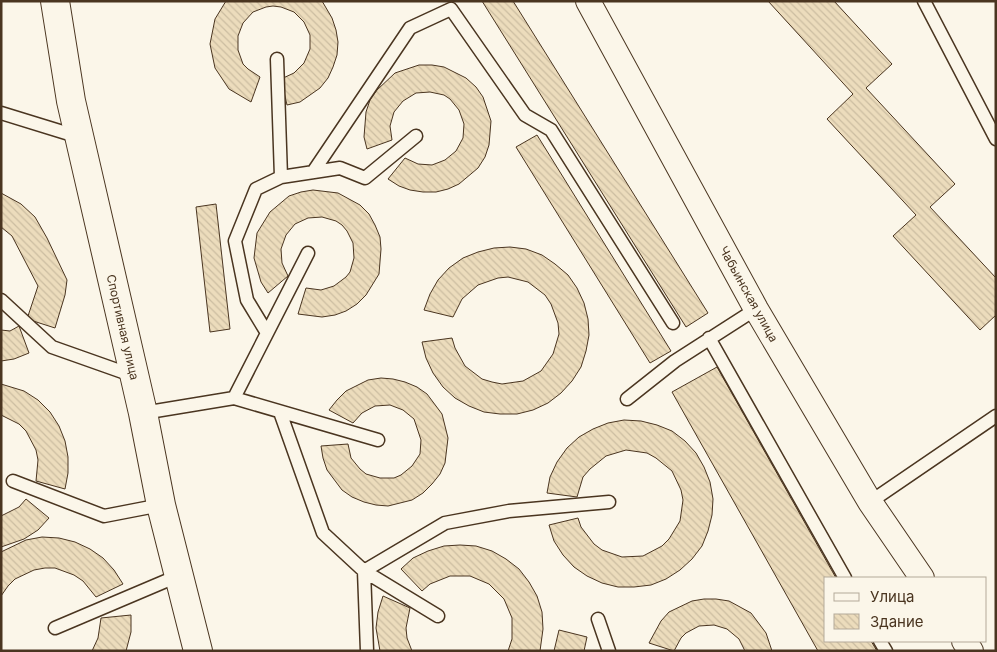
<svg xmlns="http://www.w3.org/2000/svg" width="997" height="652" font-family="Inter,sans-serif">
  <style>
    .building { fill: url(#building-back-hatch); stroke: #4a3520 }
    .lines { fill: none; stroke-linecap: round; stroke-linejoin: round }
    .lane-casing { stroke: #4a3520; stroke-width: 15 }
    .street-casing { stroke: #4a3520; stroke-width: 26 }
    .secondary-casing { stroke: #4a3520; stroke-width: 30 }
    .lane { stroke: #fbf6e9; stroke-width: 12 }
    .street { stroke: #fbf6e9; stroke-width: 24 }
    .secondary { stroke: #fbf6e9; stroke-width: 28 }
    .labels { text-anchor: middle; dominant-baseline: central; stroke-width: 4; stroke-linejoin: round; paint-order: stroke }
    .street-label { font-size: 12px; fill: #4a3520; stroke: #fbf6e9 }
  </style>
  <defs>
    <pattern id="building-back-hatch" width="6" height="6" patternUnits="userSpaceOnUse" patternTransform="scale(1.25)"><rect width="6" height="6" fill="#ecdcbc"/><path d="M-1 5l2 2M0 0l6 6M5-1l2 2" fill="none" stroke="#ccbda1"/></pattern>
  </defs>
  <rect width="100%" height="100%" fill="#fbf6e9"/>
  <path class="building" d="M226 1H322L332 18 336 30 338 42 337 55 333 67 328 78 320 88 300 102 287 105 281 79 294 73 304 63 310 49V35L304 22 294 12 281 7 273 6 266 7 253 12 243 23 238 36V50L243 64 248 69 260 77 251 102 229 89 215 68 210 44 215 19Z
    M482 1H513L708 313 686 327Z
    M768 1H834L892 64 866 88 955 184 930 207 996 278V315L980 330 893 236 916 215 827 119 853 94Z
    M419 65H432L444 67 466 78 476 87 483 97 491 121 489 145 485 157 478 168 459 184 448 189 436 192H423L410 190 399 186 388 179 405 158 418 164 432 165 445 160 456 151 463 138 464 124 459 110 450 99 444 95 430 92 416 93 403 101 394 112 390 126 392 140 367 149 364 137 366 112 370 100 377 90 395 73Z
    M537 135 671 351 650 363 516 147Z
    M313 190 338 193 360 205 369 214 375 225 380 237 381 249 379 274 366 295 357 304 346 311 335 315 322 317 298 314 306 288 321 290 334 286 346 277 350 272 354 258 353 243 347 231 342 225 336 221 322 217 308 218 295 224 286 235 281 249 282 263 288 276 268 293 261 282 254 258 257 233 270 212 289 196 301 192Z
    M1 193 21 204 35 217 47 238 67 280 65 295 55 328 27 319 38 286 12 236 1 227Z
    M216 204 230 329 210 332 196 207Z
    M510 247 526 249 542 255 555 264 568 275 577 288 584 303 588 319 589 335 586 351 581 367 572 381 561 393 548 403 533 410 517 414H500L484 412 469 406 455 398 443 387 433 373 426 358 422 342 452 338 455 348 465 366 482 379 492 382 502 384 523 381 541 371 553 354 559 334 558 323 551 304 545 295 528 282 508 277 498 278 478 285 462 299 453 317 424 310 430 294 438 280 449 268 463 258 478 252 494 248Z
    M19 326 29 353 14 359 1 361V330L10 331Z
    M717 367 836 578H826V641H871L877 651H818L672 392Z
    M381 378 393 379 405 382 417 387 427 394 442 414 448 438 445 463 440 474 432 484 423 493 412 500 388 506 376 505 364 502 352 497 342 490 327 470 323 458 321 446 348 444 351 458 360 469 366 474 380 478H394L401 475 412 466 420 454 421 440 414 419 403 410 390 405 375 406 362 413 353 423 329 410 337 400 346 391 368 380Z
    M1 384 24 391 38 400 50 412 59 426 65 441 68 457V473L65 489 36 481 38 460 36 450 26 431 19 424 1 415Z
    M624 420 641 421 657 425 672 431 685 441 696 453 704 467 710 482 713 499 712 515 708 531 702 546 692 559 680 570 666 579 651 585 634 587H618L602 583 587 576 574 567 563 555 554 541 549 525 578 518 581 527 594 544 602 550 622 557 643 556 662 546 669 539 680 521 683 500 681 490 672 471 656 458 647 453 626 450 606 456 590 469 583 477 577 497 547 493 550 477 557 462 567 448 579 437 593 429 608 423Z
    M26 499 49 518 38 530 24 539 1 547V516L19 507Z
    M42 537 59 538 75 542 90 549 103 558 114 570 123 584 96 597 83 581 74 575 55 568H45L34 570 15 579 8 586 1 596V552L26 540Z
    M460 545 476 546 492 551 506 559 519 569 529 582 537 596 542 612 543 629 540 651H508L512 639V618L504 599 489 584 470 576H450L430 584 422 591 401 569 413 558 428 551 444 546Z
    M383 596 410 608 406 628 407 638 412 651H380L376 628 378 612Z
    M704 599H716L729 601 751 613 766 633 772 651H745L739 639 727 629 714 625 699 626 686 633 681 638 674 651 649 643 661 621 669 612 692 601Z
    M131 615V632L126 651H92L98 638 101 618Z
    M559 630 587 637 584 651H554Z"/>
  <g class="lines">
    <g class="lane-casing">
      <path id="lane" d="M924 1 996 139
        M1 113 79 137
        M313 172 410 28 451 9 525 115 551 130 673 323
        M281 177 340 168 365 178 416 136
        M1 300 52 347 134 376
        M267 333 247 300 235 241 256 189 281 177 277 59
        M709 338 845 578
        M234 398 308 253
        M627 399 675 361 756 309
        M280 412 323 533 364 571 438 616
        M143 413 234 398 378 440
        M13 481 104 516 161 505
        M870 502 996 416
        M598 619 609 651
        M55 628 180 575
        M880 641 886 651
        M367 651 364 571 445 523 509 511 609 502"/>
    </g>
    <g class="street-casing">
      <path id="street" d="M588 1 756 309 870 502 922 578
        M964 641 971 651"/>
    </g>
    <g class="secondary-casing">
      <path id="secondary" d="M55 1 71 101 143 413 161 505 198 651"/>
    </g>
    <use href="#lane" class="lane"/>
    <use href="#street" class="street"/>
    <use href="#secondary" class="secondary"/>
  </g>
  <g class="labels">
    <g class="street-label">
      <text transform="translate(749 294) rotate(61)">Чабьинская улица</text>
      <text transform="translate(123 327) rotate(77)">Спортивная улица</text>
    </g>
  </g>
  <rect width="997" height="652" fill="none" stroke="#4a3520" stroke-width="5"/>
  <rect x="824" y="577" width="162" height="65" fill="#fbf6e9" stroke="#b4a999"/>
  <rect x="834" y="593" width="25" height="8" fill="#fbf6e9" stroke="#b4a999"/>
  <text x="870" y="602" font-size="15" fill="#4a3520">Улица</text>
  <rect x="834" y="614" width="25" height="15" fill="url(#building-back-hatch)" stroke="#b4a999"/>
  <text x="870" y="627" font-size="15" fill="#4a3520">Здание</text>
</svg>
